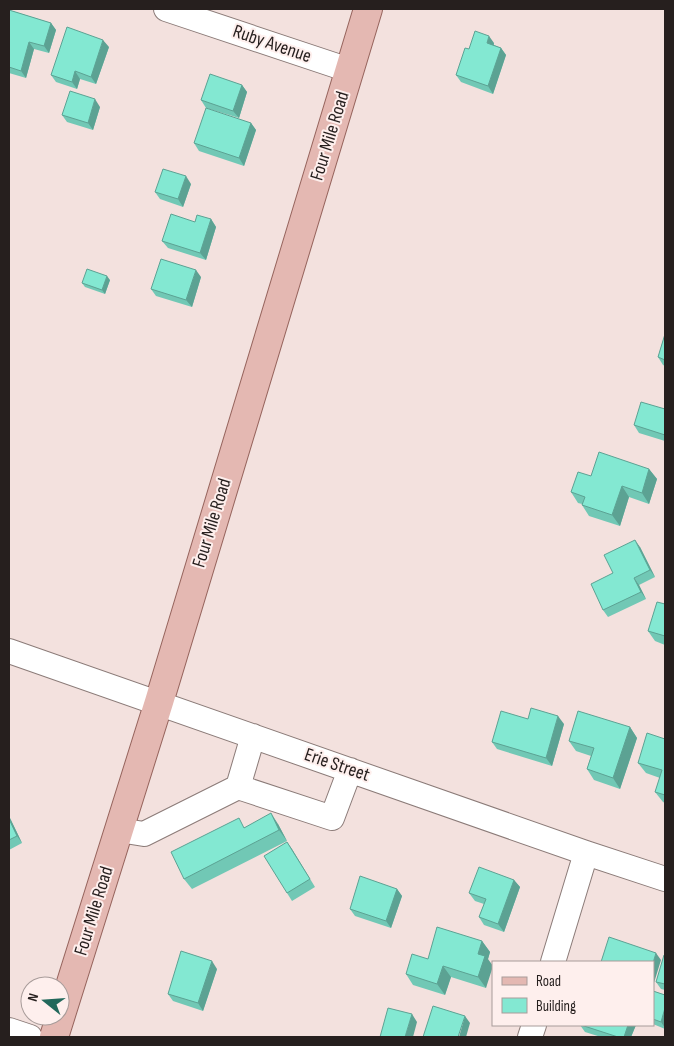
<svg xmlns="http://www.w3.org/2000/svg" width="674" height="1046" font-family="'Sofia Sans Condensed',sans-serif">
  <style>
    .lines { fill: none; stroke-linecap: round; stroke-linejoin: round }
    .minor-casing { stroke: #8b7b78; stroke-width: 26 }
    .major-casing { stroke: #96645d; stroke-width: 30 }
    .minor { stroke: #fff; stroke-width: 24 }
    .major { stroke: #e4b8b2; stroke-width: 28 }
    .wall { fill: #71c8b5 }
    .shaded-wall { fill: #5ca293 }
    .building { fill: #83e8d2; stroke: #5ca293 }
    .labels { text-anchor: middle; dominant-baseline: central; stroke-width: 4; stroke-linejoin: round; paint-order: stroke }
    .street-label { font-size: 19px; fill: #261f1e; stroke: #feefed }
  </style>
  <rect width="100%" height="100%" fill="#f3e1de"/>
  <g class="lines">
    <g class="minor-casing">
      <path id="minor" d="M166 9 349 70
        M9 651 586 853 665 879
        M238 787 253 736
        M119 830 144 834 238 787 332 818 350 770
        M553 962 586 853
        M9 1030 30 1037
        M530 1037 534 1025"/>
    </g>
    <g class="major-casing">
      <path id="major" d="M54 1037 159 702 368 9"/>
    </g>
    <use href="#minor" class="minor"/>
    <use href="#major" class="major"/>
  </g>
  <path class="wall" d="M9 10 51 23 56 30 49 53 34 49 26 78 9 73Z
    M494 43V45L501 48 506 55 493 94 461 82 456 75 469 49Z
    M109 47 96 84 80 79 77 89 56 82 51 75Z
    M242 85 247 92 239 118 206 108 201 100Z
    M100 107 93 130 67 122 62 115Z
    M251 123 256 130 244 166 199 151 194 143Z
    M191 184 183 207 160 199 155 192Z
    M211 219 216 227 206 260 168 248 162 241 195 222Z
    M201 277 192 307 156 296 151 289Z
    M110 280 105 294 85 287 82 283Z
    M665 334V366L663 365 658 357Z
    M665 409V441L639 433 634 425Z
    M649 469 657 479 649 504 629 497 620 526 589 516 582 505V504L578 503 571 492 591 476Z
    M640 547 655 577 639 585 646 599 608 617 603 610 613 573Z
    M665 604V645L655 641 648 631Z
    M528 719 564 724 552 766 497 749 492 742Z
    M630 727 637 738 620 789 594 780 587 769 591 756 576 751 569 741Z
    M665 739V803L663 802 655 792 660 778 646 773 638 763Z
    M9 816 22 843 9 850Z
    M278 824 287 841 192 889 184 879 245 827Z
    M287 842 315 887 292 901 287 893Z
    M514 880 520 887 504 932 484 925 479 917 484 904 475 901 469 893Z
    M397 889 402 896 391 928 355 916 350 909Z
    M482 941 490 952 488 959 486 988 451 977 445 995 413 985 406 974 428 959Z
    M665 955V990L661 989 656 982Z
    M217 969 203 1011 173 1001 168 994Z
    M653 991 665 995V1029L653 1024Z
    M580 1025H636L631 1037H601L585 1032Z"/>
  <path class="shaded-wall" d="M51 23 56 30 49 53 44 46Z
    M489 36 494 43 492 50 487 43Z
    M103 40 109 47 96 84 91 77Z
    M29 42 34 49 26 78 21 71Z
    M501 48 506 55 493 94 488 86Z
    M75 71 80 79 77 89 72 82Z
    M242 85 247 92 239 118 233 111Z
    M95 99 100 107 93 130 88 123Z
    M251 123 256 130 244 166 239 158Z
    M186 176 191 184 183 207 178 199Z
    M211 219 216 227 206 260 200 253Z
    M196 270 201 277 192 307 186 300Z
    M107 276 110 280 105 294 102 290Z
    M649 469 657 479 649 504 642 493Z
    M622 486 629 497 620 526 612 515Z
    M635 540 640 547 655 577 650 570Z
    M634 578 639 585 646 599 641 592Z
    M558 716 564 724 552 766 546 758Z
    M630 727 637 738 620 789 613 778Z
    M271 813 278 824 287 841 279 830Z
    M9 816 22 843 17 836 9 819Z
    M287 842 292 849 315 887 310 879Z
    M514 880 520 887 504 932 498 924Z
    M397 889 402 896 391 928 386 921Z
    M482 941 490 952 488 959 493 966 486 988 478 977V954Z
    M656 953 661 960 653 986V963Z
    M212 961 217 969 203 1011 198 1003Z
    M443 966 451 977 445 995 437 984Z
    M665 1008V1028L661 1022Z
    M412 1014 417 1022 413 1037H405Z
    M465 1016 470 1023 466 1037H459Z
    M628 1025H636L631 1037H624Z"/>
  <path class="building" d="M9 10 51 23 44 46 29 42 21 71 9 67Z
    M67 27 103 40 91 77 75 71 72 82 51 75Z
    M475 31 489 36 487 43 501 48 488 86 456 75 465 48 469 49Z
    M210 74 242 85 233 111 201 100Z
    M70 91 95 99 88 123 62 115Z
    M206 108 251 123 239 158 194 143Z
    M163 169 186 176 178 199 155 192Z
    M171 214 195 222 197 215 211 219 200 253 162 241Z
    M161 259 196 270 186 300 151 289Z
    M87 269 107 276 102 290 82 283Z
    M665 334V360L658 357Z
    M641 402 665 409V435L634 425Z
    M599 452 649 469 642 493 622 486 612 515 582 505 585 497 571 492 578 472 591 476Z
    M635 540 650 570 634 578 641 592 603 610 591 584 613 573 604 555Z
    M657 602 665 604V636L648 631Z
    M531 708 558 716 546 758 492 742 501 711 528 719Z
    M578 711 630 727 613 778 587 769 594 748 569 741Z
    M647 733 665 739V795L655 792 662 770 638 763Z
    M271 813 279 830 184 879 171 852 239 818 244 828Z
    M9 819 17 836 9 840Z
    M287 842 310 879 287 893 264 856Z
    M479 867 514 880 498 924 479 917 486 899 469 893Z
    M360 876 397 889 386 921 350 909Z
    M437 927 482 941 478 954 485 956 478 977 443 966 437 984 406 974 412 954 428 959Z
    M609 937 656 953 653 963 601 962Z
    M181 951 212 961 198 1003 168 994Z
    M664 955H665V984L656 982Z
    M653 991 665 995V1008L661 1022 653 1019Z
    M433 1006 465 1016 458 1037H460H423Z
    M388 1008 412 1014 405 1037H380Z
    M581 1025H628L624 1037H618Z"/>
  <g class="labels">
    <g class="street-label">
      <text transform="translate(272 44) rotate(19)">Ruby Avenue</text>
      <text transform="translate(330 136) rotate(-73)">Four Mile Road</text>
      <text transform="translate(212 523) rotate(-73)">Four Mile Road</text>
      <text transform="translate(337 765) rotate(19)">Erie Street</text>
      <text transform="translate(94 911) rotate(-73)">Four Mile Road</text>
    </g>
  </g>
  <rect width="674" height="1046" fill="none" stroke="#261f1e" stroke-width="20"/>
  <rect x="492" y="961" width="162" height="65" fill="#feefed" stroke="#a89c9a"/>
  <rect x="502" y="977" width="25" height="8" fill="#e4b8b2" stroke="#a89c9a"/>
  <text x="536" y="986" font-size="15" fill="#261f1e">Road</text>
  <rect x="502" y="998" width="25" height="15" fill="#83e8d2" stroke="#a89c9a"/>
  <text x="536" y="1011" font-size="15" fill="#261f1e">Building</text>
  <g transform="translate(45 1001) rotate(287)"><circle r="24" fill="#feefed" stroke="#a89c9a"/>
  <path d="M0-4L9 19L0 12L-9 19Z" fill="#22685b"/>
  <text y="-8" font-size="14" font-weight="bold" text-anchor="middle" fill="#261f1e">N</text>
  </g>
</svg>
